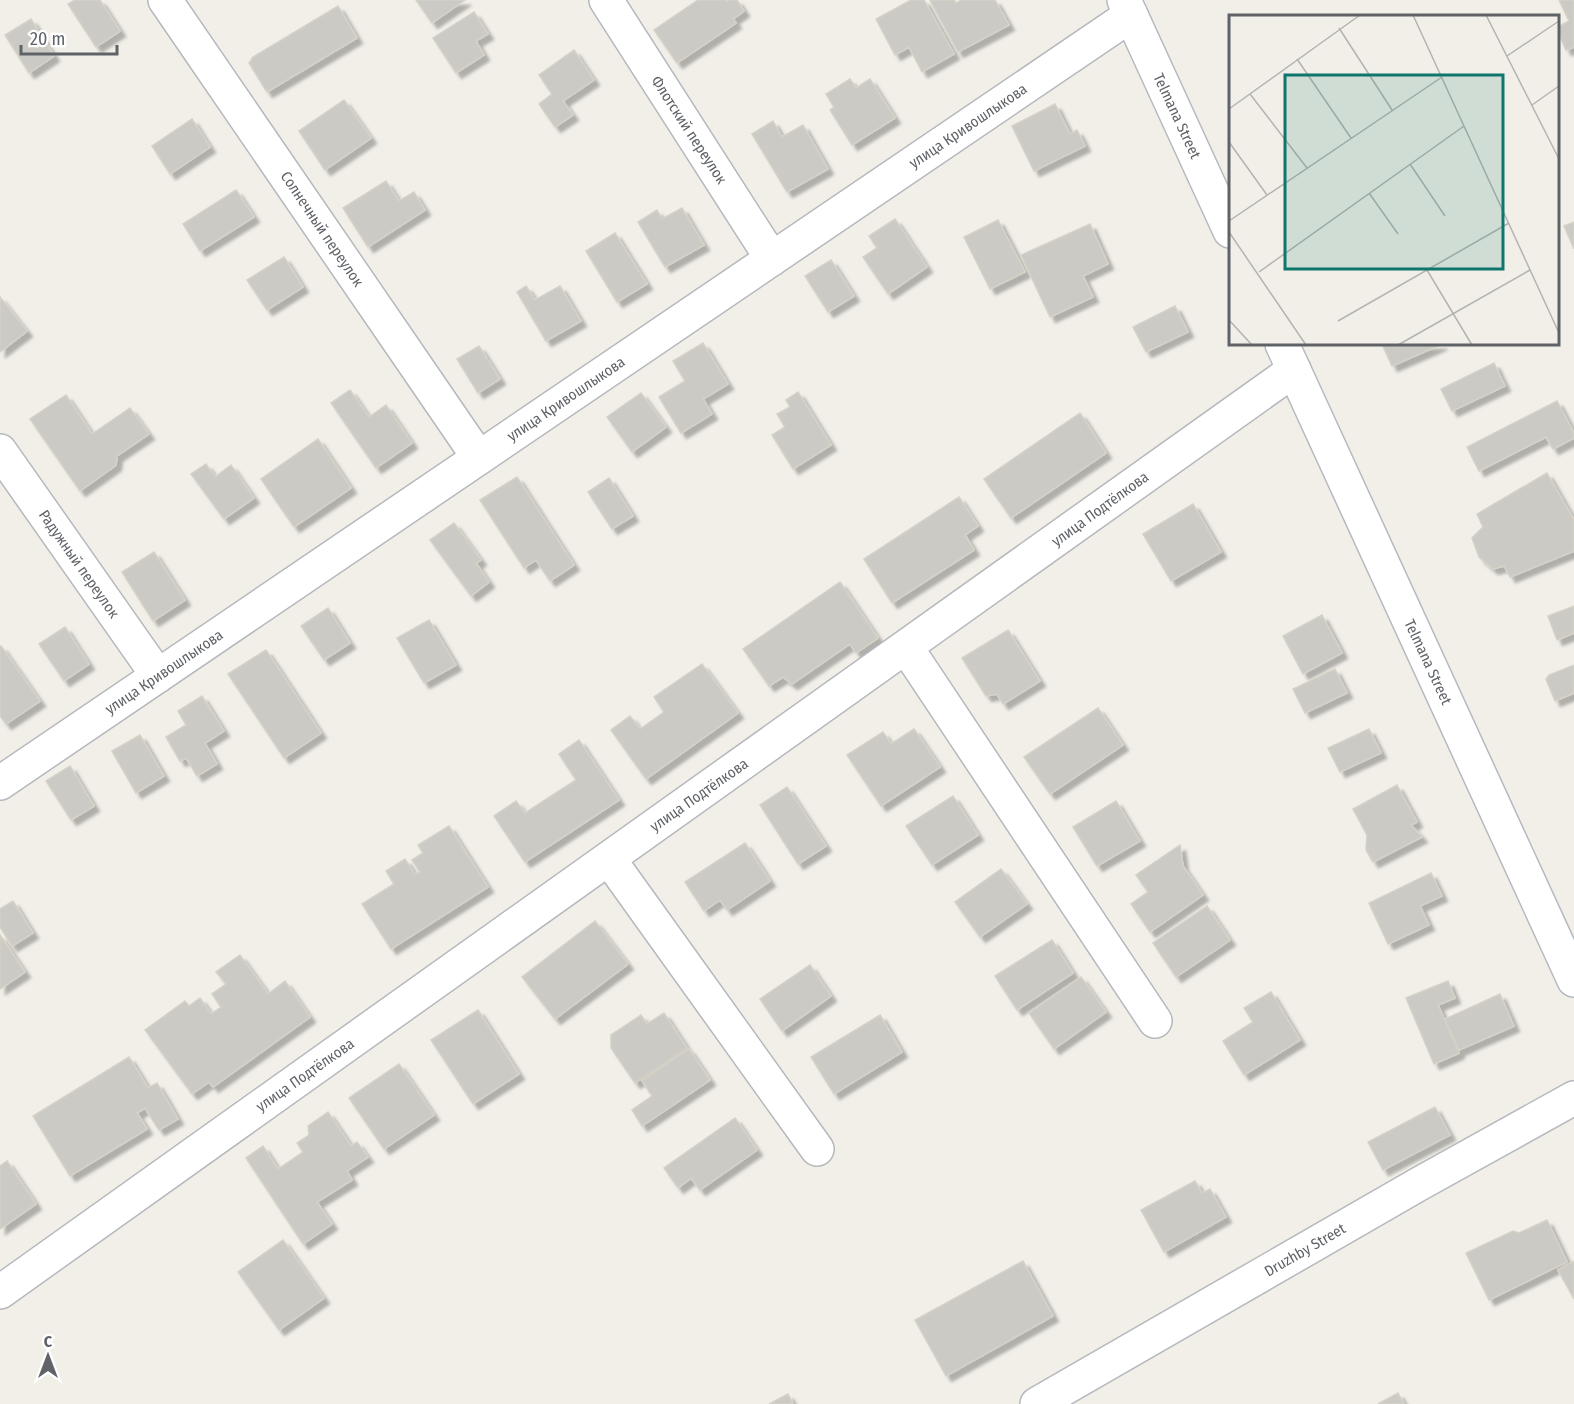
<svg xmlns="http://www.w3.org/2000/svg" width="1574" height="1404" font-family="'Fira Sans Condensed',sans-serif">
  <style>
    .building { fill: #cccac5; stroke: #d6d1c6; stroke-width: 1.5; filter: url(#shadow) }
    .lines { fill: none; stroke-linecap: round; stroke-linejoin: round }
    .street-casing { stroke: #b5b8bc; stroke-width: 36 }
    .secondary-casing { stroke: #b6babf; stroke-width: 36 }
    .street { stroke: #fff; stroke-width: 33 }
    .secondary { stroke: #fff; stroke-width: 33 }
    .labels { text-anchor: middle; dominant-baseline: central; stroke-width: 4.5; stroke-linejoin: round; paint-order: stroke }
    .street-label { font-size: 15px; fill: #5f6368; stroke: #fff }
    .inset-road { fill: none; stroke: #b3b3b1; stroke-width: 1.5 }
    .view { fill: #0f766e; fill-opacity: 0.15; stroke: #0f766e; stroke-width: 3 }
    .inset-edge { fill: none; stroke: #5f6368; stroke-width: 3 }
  </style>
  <defs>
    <filter id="shadow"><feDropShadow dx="5.5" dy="5.5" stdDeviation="1.5" flood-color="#0004"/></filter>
  </defs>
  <rect width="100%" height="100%" fill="#f1efe8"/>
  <path class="building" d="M75 0H100L120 31 96 47 68 4Z
    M416 0H465L432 23Z
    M698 0H726L727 2 729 0H737L744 11 733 19 736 23 677 63 654 30Z
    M911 0H924L954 54 922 72 909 47 895 55 876 19Z
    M930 0H954L956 3 962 0H995L1009 25 958 52Z
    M1559 0H1574V47L1566 50 1558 32V27L1569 21Z
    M338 6 357 38 267 92 249 63 253 57Z
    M474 12 488 34 476 41 484 55 456 73 433 38Z
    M31 19 54 56 29 73 5 35Z
    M574 50 594 80 563 101 573 115 555 127 539 104 552 94 539 75Z
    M850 79 856 88 870 79 895 118 852 145 830 110 834 107 826 94Z
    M344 100 371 138 325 170 299 131Z
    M1055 104 1070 134 1077 130 1085 146 1034 171 1012 126Z
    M192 119 210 147 170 174 152 146Z
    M773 121 782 137 803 125 828 169 787 192 752 134Z
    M386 181 399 201 414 192 425 210 368 247 343 208Z
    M236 190 254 217 200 251 183 224Z
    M682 208 704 245 665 267 638 222 657 210 662 219Z
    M895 219 927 267 888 294 863 257 877 248 869 236Z
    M998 220 1025 272 990 289 964 237Z
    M1574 222V249L1564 226Z
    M1090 224 1108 264 1083 276 1093 297 1050 317 1021 255Z
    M615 233 647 284 617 302 586 251Z
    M284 257 303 287 267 310 247 280Z
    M831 260 854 296 828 312 805 276Z
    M526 286 535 300 560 286 581 321 546 341 517 292Z
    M0 297 27 331 0 352Z
    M1175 306 1188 332 1146 352 1133 327Z
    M703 343 728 384 703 399 712 414 681 433 659 397 685 381 673 361Z
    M1382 344H1442L1392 366Z
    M479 346 500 379 478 393 457 359Z
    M1494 363 1505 386 1452 411 1441 389Z
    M350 390 369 417 386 405 412 443 376 468 331 403Z
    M798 392 831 445 793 469 772 435 785 427 777 414 790 407 786 400Z
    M641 393 666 427 632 452 607 417Z
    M66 395 92 434 130 408 149 434 117 456 116 465 80 491 30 419Z
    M1557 401 1574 433V438L1553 449 1546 437 1479 471 1467 447Z
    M1080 413 1106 453 1011 518 984 479Z
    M318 439 351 488 294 527 261 479Z
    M206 464 215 477 231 465 254 498 224 519 191 474Z
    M1547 473 1574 520V551L1510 577 1504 566 1493 569 1479 557 1472 538 1483 527 1477 514Z
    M517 477 574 565 550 581 536 560 524 568 480 500Z
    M609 478 633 516 612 529 588 492Z
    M959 497 978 526 965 535 974 550 892 603 864 559Z
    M1193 504 1221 552 1171 581 1143 534Z
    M454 523 481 560 476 563 489 582 471 596 430 540Z
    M154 552 185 600 153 621 122 572Z
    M840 582 878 638 856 653 850 644 792 684 783 677 769 686 743 649Z
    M1574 606V633L1557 640 1548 616Z
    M328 608 350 643 324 660 301 626Z
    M1322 615 1342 653 1303 674 1283 636Z
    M429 620 456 665 424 683 397 638Z
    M65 627 89 664 64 681 39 644Z
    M1008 630 1040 681 1003 704 997 694 986 696 962 658Z
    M1 646 40 701 6 724 0 716V647Z
    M266 650 321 733 284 758 228 674Z
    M702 664 738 713 646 779 611 730 630 716 640 729 664 712 654 697Z
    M1574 665V693L1555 701 1546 679 1549 675Z
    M1335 669 1347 693 1305 713 1293 689Z
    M202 696 224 731 205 743 217 764 197 776 186 758 180 761 166 737 186 725 178 711Z
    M1098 708 1123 745 1050 794 1024 757Z
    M914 729 940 767 881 806 847 755 883 732 891 744Z
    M1369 729 1381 753 1340 772 1328 748Z
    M140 735 164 776 136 793 112 751Z
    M579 740 619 800 525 862 494 816 516 801 525 813 576 780 559 754Z
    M70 766 94 806 71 820 46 781Z
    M1397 785 1417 822 1411 825 1422 837 1373 862 1366 850 1367 835 1353 809Z
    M787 787 826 846 798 864 760 805Z
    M953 796 978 835 932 865 906 826Z
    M1116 801 1140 841 1097 866 1073 827Z
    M449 826 488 887 391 949 362 904 394 884 386 871 405 859 415 875 420 872 412 860 423 853 418 845Z
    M745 843 770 881 727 910 720 900 704 911 685 882Z
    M1180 845 1183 866 1203 895 1150 932 1131 904 1148 892 1136 875Z
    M1001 869 1027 904 980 937 955 902Z
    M1431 873 1442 896 1420 906 1429 925 1388 944 1369 903Z
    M13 901 33 933 12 946 0 927V909Z
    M1207 906 1230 940 1176 977 1153 943Z
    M595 921 628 964 555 1019 522 977Z
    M0 935 25 972 0 989Z
    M1052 940 1073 973 1017 1010 995 976Z
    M240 955 268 994 285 981 310 1017 213 1087 209 1082 192 1094 145 1030 185 1001 189 1006 200 998 211 1014 221 1007 212 994 226 984 216 972Z
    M810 965 831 996 782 1031 760 999Z
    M1081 977 1106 1012 1054 1049 1029 1013Z
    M1448 981 1455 998 1438 1005 1459 1053 1434 1064 1406 998Z
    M1271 992 1300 1040 1244 1075 1223 1041 1253 1022 1244 1008Z
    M1500 994 1514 1026 1459 1050 1445 1019Z
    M478 1010 519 1074 473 1104 431 1040Z
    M664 1013 687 1048 635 1083 611 1048V1035L641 1015 647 1024Z
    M880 1015 902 1052 834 1094 811 1057Z
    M689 1049 710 1080 642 1126 632 1110 652 1096 642 1081Z
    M129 1057 148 1088 157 1083 178 1119 159 1130 145 1108 137 1113 147 1129 70 1176 33 1116Z
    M399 1064 434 1115 384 1149 349 1098Z
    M1435 1107 1450 1135 1383 1170 1368 1142Z
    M328 1112 351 1146 357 1142 368 1157 347 1171 352 1180 317 1202 332 1224 303 1244 246 1158 263 1146 278 1169 303 1152 297 1143 309 1135 308 1126Z
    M735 1118 757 1150 700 1190 691 1178 678 1188 664 1168Z
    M7 1161 36 1204 0 1229V1166Z
    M1195 1181 1202 1193 1210 1189 1226 1217 1164 1252 1141 1210Z
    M1547 1220 1567 1262 1489 1300 1466 1253 1513 1231 1519 1233Z
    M283 1240 324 1298 279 1330 238 1272Z
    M1023 1261 1053 1316 946 1376 915 1320Z
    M1574 1261V1299L1558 1270Z
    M1398 1393 1404 1404H1378Z
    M788 1394 793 1404H769Z"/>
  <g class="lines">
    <g class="street-casing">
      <path id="street" d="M165 0 479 458
        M606 0 772 259
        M0 451 158 676
        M906 647 1155 1021
        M0 783 1131 15
        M609 859 817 1149
        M0 1292 1294 370
        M1037 1404 1419 1184 1574 1098"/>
    </g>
    <g class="secondary-casing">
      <path id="secondary" d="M1124 0 1230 231
        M1282 344 1574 980"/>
    </g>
    <use href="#street" class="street"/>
    <use href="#secondary" class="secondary"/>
  </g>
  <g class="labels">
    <g class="street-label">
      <text transform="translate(1177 116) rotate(65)">Telmana Street</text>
      <text transform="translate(968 126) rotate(-34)">улица Кривошлыкова</text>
      <text transform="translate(689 130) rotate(57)">Флотский переулок</text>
      <text transform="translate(322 229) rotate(56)">Солнечный переулок</text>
      <text transform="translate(566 399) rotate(-34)">улица Кривошлыкова</text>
      <text transform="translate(1100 509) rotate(-36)">улица Подтёлкова</text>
      <text transform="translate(79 564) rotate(55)">Радужный переулок</text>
      <text transform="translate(1428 662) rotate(65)">Telmana Street</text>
      <text transform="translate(164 672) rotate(-34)">улица Кривошлыкова</text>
      <text transform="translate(699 795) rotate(-35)">улица Подтёлкова</text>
      <text transform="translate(305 1075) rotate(-35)">улица Подтёлкова</text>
      <text transform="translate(1305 1250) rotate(-30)">Druzhby Street</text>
    </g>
  </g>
  <g transform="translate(1229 15)">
    <rect width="330" height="330" fill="#f1efe8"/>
    <path class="inset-road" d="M184 0 330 318M257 0 330 144M110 13 163 95M278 41 330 6M68 44 122 123M21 79 78 153M303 90 330 71M0 94 131 0M0 127 38 180M181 149 216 201M140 178 169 219M0 206 213 62M0 217 77 330M198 255 243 330M30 257 235 111M0 305 23 330M109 306 280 208M169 330 301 255"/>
    <path class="view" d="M56 60H274V254H56Z"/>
    <rect width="330" height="330" class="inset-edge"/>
  </g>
  <g transform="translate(48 1356)" stroke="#ffffff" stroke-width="4.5" paint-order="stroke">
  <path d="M0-4.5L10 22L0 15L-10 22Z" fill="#5f6368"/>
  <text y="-9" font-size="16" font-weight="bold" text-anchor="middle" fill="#5f6368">С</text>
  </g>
  <path d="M21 45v9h96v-9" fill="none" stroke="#5f6368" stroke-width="3"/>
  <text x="30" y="45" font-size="18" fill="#5f6368" stroke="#ffffff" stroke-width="4.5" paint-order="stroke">20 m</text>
</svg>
